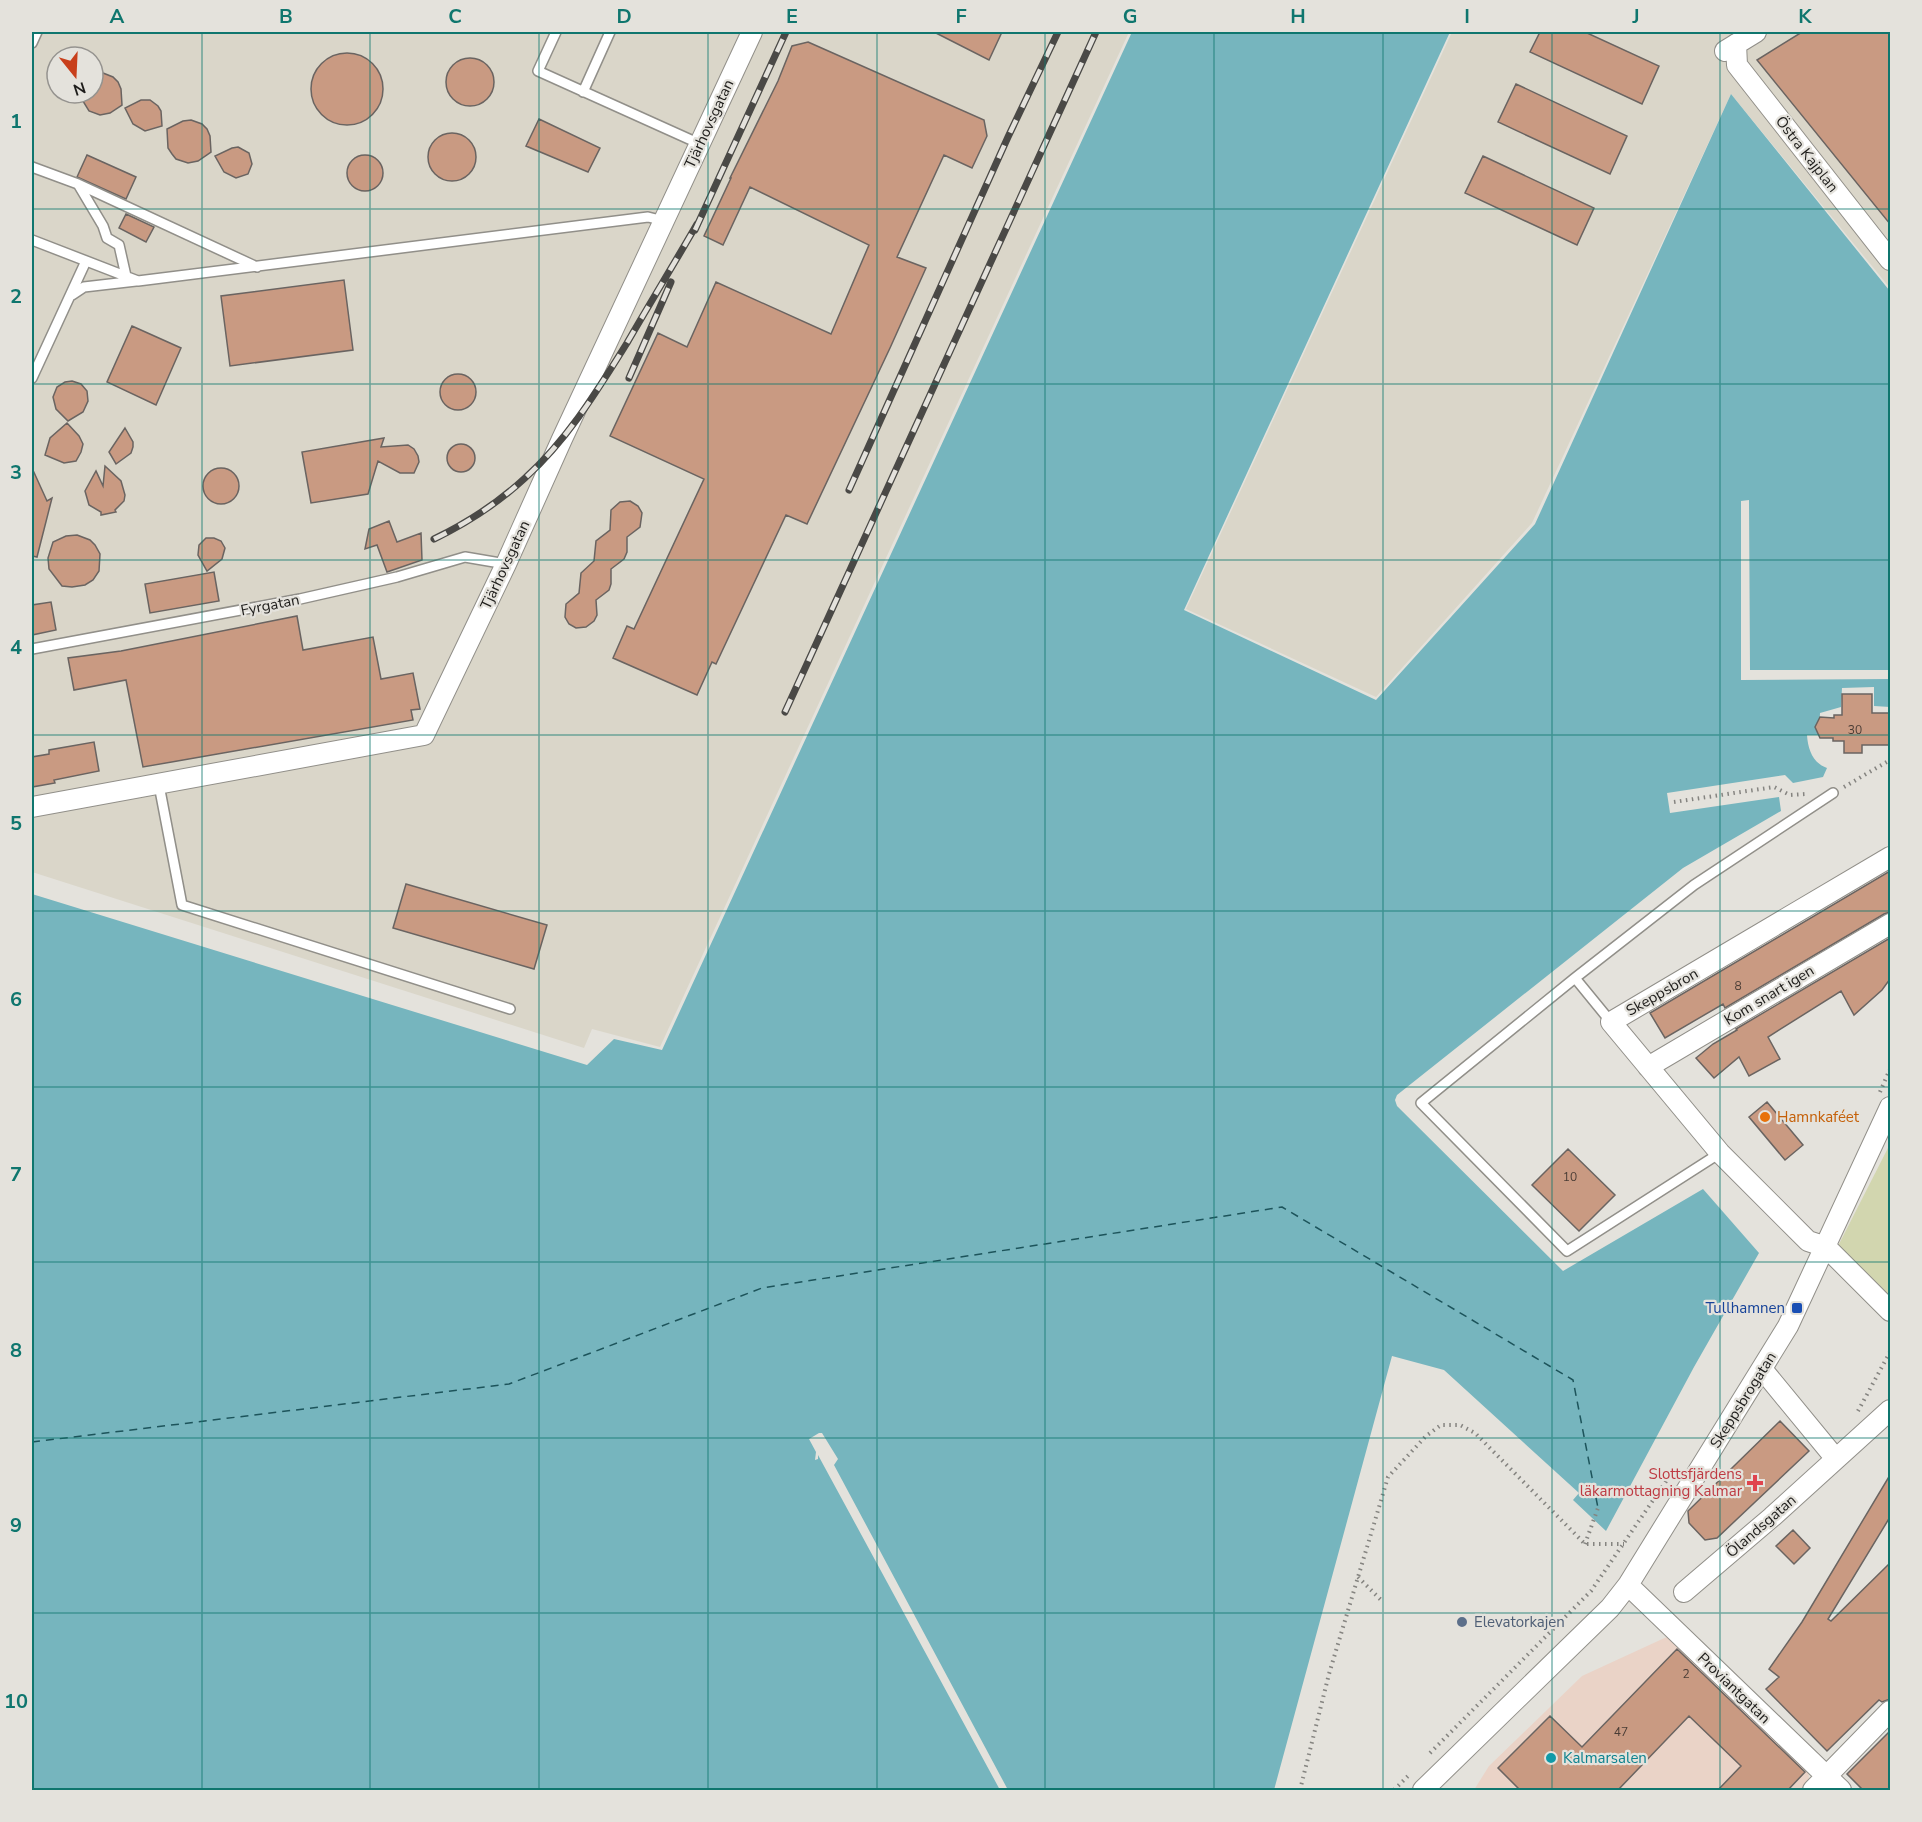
<svg xmlns="http://www.w3.org/2000/svg" width="1922" height="1822" font-family="'Nunito Sans',sans-serif">
  <style>
    .commercial { fill: #ead3c7 }
    .built { fill: #dad6c9; fill-rule: evenodd }
    .green { fill: #d2d6af }
    .water { fill: #76b5be }
    .pier { fill: #e4e2dc }
    .lines { fill: none; stroke-linecap: round; stroke-linejoin: round }
    .ferry { stroke: #1d545b; stroke-width: 1.5; stroke-dasharray: 8 6; stroke-linecap: butt }
    .building { fill: #c99a82; stroke: #6a6461; stroke-width: 1.5 }
    .service-casing { stroke: #918f89; stroke-width: 12 }
    .minor-casing { stroke: #918f89; stroke-width: 22 }
    .path { stroke: #858480; stroke-width: 4; stroke-dasharray: 1.5 4.5; stroke-linecap: butt }
    .service { stroke: #fff; stroke-width: 9 }
    .minor { stroke: #fff; stroke-width: 20 }
    .rail-casing { stroke: #4a4946; stroke-width: 7 }
    .rail { stroke: #e4e2dc; stroke-width: 4.5; stroke-dasharray: 14; stroke-linecap: butt }
    .grid { fill: none; stroke: #0f766e; stroke-width: 1.5; stroke-opacity: 0.55 }
    .food-dot { fill: #e8710a; stroke: #e4e2dc; stroke-width: 2 }
    .transit-dot { fill: #1a4fb4; stroke: #e4e2dc; stroke-width: 2 }
    .health-dot { fill: #e0444e; stroke: #e4e2dc; stroke-width: 2 }
    .service-dot { fill: #5c6f8a; stroke: #e4e2dc; stroke-width: 2 }
    .culture-dot { fill: #0f9aa8; stroke: #e4e2dc; stroke-width: 2 }
    .labels { text-anchor: middle; dominant-baseline: central; stroke-width: 4.5; stroke-linejoin: round; paint-order: stroke }
    .number-label { font-size: 12px; fill: #493c35 }
    .street-label { font-size: 15px; fill: #1e1d1b; stroke: #e4e2dc }
    .food-label { font-size: 15px; fill: #c56008; stroke: #e4e2dc; text-anchor: start }
    .transit-label { font-size: 15px; fill: #164399; stroke: #e4e2dc; text-anchor: end }
    .health-label { font-size: 15px; fill: #be3a42; stroke: #e4e2dc; text-anchor: end }
    .service-label { font-size: 15px; fill: #4e5e75; stroke: #e4e2dc; text-anchor: start }
    .culture-label { font-size: 15px; fill: #0d838f; stroke: #e4e2dc; text-anchor: start }
    .neatline { fill: none; stroke: #0f766e; stroke-width: 2 }
    .grid-label { font-size: 20px; text-anchor: middle; font-weight: bold; fill: #0f766e }
  </style>
  <rect width="100%" height="100%" fill="#e4e2dc"/>
  <path class="commercial" d="M1671 1635 1808 1767 1809 1780 1800 1790H1474L1489 1766 1582 1676Z"/>
  <path class="built" d="M32 32H1129L660 1047 592 1029 584 1048 32 872ZM57 57H93V93H57Z
    M1452 32H1890V288L1731 94 1532 523 1376 697 1186 609Z"/>
  <path class="green" d="M1890 1144V1301L1837 1248Z"/>
  <path class="water" d="M1132 32H1450L1184 610 1376 700 1535 524 1731 94 1889 290 1890 289V707L1874 706V687L1842 688 1841 707 1820 713 1819 735H1807C1808 750 1813 763 1827 768L1823 777 1793 783 1785 775 1667 793 1670 813 1779 797 1781 811 1683 868 1397 1095 1395 1100 1397 1106 1563 1271 1703 1189 1759 1253 1694 1367 1606 1531 1573 1500 1579 1493 1444 1370 1392 1356 1274 1790H32V894L587 1065 614 1039 662 1050Z"/>
  <path class="pier" d="M1749 500 1750 670H1890V679L1741 680V501Z
    M819 1433H822L838 1459 834 1465 1008 1790H1000L818 1455V1459L815 1460 816 1452 809 1439Z"/>
  <g class="lines">
    <path class="ferry" d="M32 1442 509 1384 762 1288 1282 1207 1573 1380 1598 1508"/>
  </g>
  <path class="building" d="M934 32H1002L989 60Z
    M1540 32H1585L1659 66 1642 104 1530 52Z
    M1802 32H1890V224L1757 60Z
    M808 42 984 120 987 136 972 168 944 155 897 257 926 268 890 348 807 524 786 515 716 664 712 662 697 695 613 658 627 626 634 629 704 479 610 436 658 333 687 347 716 282 831 334 869 245 750 187 723 245 704 236 731 178H730L778 81 792 46Z
    M311 89a36 36 0 1 1 72 0a36 36 0 1 1-72 0Z
    M446 82a24 24 0 1 1 48 0a24 24 0 1 1-48 0Z
    M103 73 113 77 118 82 121 89 122 105 110 113 100 115 89 111 78 93H93V74Z
    M1516 84 1627 136 1610 174 1498 122Z
    M141 100H150L158 106 161 111 162 126 145 131 133 124 125 108Z
    M539 119 600 148 588 172 526 146Z
    M191 120 202 124 207 129 210 136 211 152 198 161 188 163 176 159 172 154 168 148 167 129 183 121Z
    M428 157a24 24 0 1 1 48 0a24 24 0 1 1-48 0Z
    M238 147 249 153 252 164 248 174 236 178 224 172 215 156 232 148Z
    M347 173a18 18 0 1 1 36 0a18 18 0 1 1-36 0Z
    M87 155 136 177 126 199 77 177Z
    M1483 156 1594 208 1577 245 1465 193Z
    M126 214 154 227 146 242 119 228Z
    M344 280 353 350 230 366 221 296Z
    M132 326 181 348 156 405 107 382Z
    M440 392a18 18 0 1 1 36 0a18 18 0 1 1-36 0Z
    M72 381 81 384 87 391 88 401 83 412 68 421 56 409 53 397 57 387 65 382Z
    M67 423 79 436 83 444 81 452 76 461 64 463 45 455 50 438Z
    M125 428 133 442V447L131 453 116 464 109 452Z
    M384 438 381 447 408 445 414 449 418 456 419 462 414 473H400L378 461 368 494 311 503 302 452Z
    M447 458a14 14 0 1 1 28 0a14 14 0 1 1-28 0Z
    M105 466 121 481 125 495 124 501 115 510 116 512 101 515V512L89 505 85 491 96 471 103 486Z
    M203 486a18 18 0 1 1 36 0a18 18 0 1 1-36 0Z
    M32 468 47 501 52 498 37 557 32 556Z
    M630 501 638 506 642 513 640 527 627 537V552L624 559 611 569V584L609 590 596 600 597 615 594 621 586 627 576 628 569 624 565 617 566 604 579 593 581 573 594 561 596 541 610 530 611 510 620 502Z
    M389 521 397 542 421 533 422 560 387 572 377 545 365 549 369 529Z
    M77 535 90 540 95 545 100 554 99 571 93 580 85 585 72 587 62 586 49 569 48 558 53 542 66 536Z
    M206 538H214L221 541 225 548 222 559 207 571 198 555 199 545Z
    M214 572 219 601 150 613 145 584Z
    M51 602 56 630 32 635V605Z
    M297 616 303 650 373 637 381 679 413 673 420 709 411 710 413 720 143 767 126 680 74 690 68 658 121 651Z
    M1842 694H1872V713H1890V745H1862V753H1844V741H1833V738H1820L1815 727 1820 717 1834 718V715H1842Z
    M94 742 99 771 54 780 55 783 32 787V757L49 754V750Z
    M1890 871V912L1884 914 1725 1008 1723 1004 1665 1038 1650 1013Z
    M406 884 547 925 534 969 393 928Z
    M1890 938V979L1882 990 1854 1015 1841 991 1768 1037 1780 1059 1749 1076 1739 1057 1714 1078 1696 1058 1713 1044 1737 1030 1736 1029Z
    M1767 1102 1803 1145 1785 1160 1749 1117Z
    M1568 1149 1615 1195 1579 1231 1532 1185Z
    M1780 1421 1809 1451 1717 1538 1705 1540 1689 1523 1688 1511Z
    M1890 1475V1517L1828 1619 1831 1621 1890 1563V1699L1882 1702 1879 1700 1827 1751 1766 1689 1779 1677 1769 1669 1802 1622Z
    M1793 1530 1810 1548 1794 1564 1776 1546Z
    M1677 1649 1805 1772 1787 1791H1717L1741 1766 1689 1716 1617 1791H1521L1498 1768 1550 1716 1582 1747Z
    M1890 1731V1791H1864L1847 1774Z"/>
  <g class="lines">
    <g class="service-casing">
      <path id="service" d="M556 32 538 71 700 144
        M32 43 37 32
        M583 92 610 32
        M32 167 78 184 103 226 107 238 119 245 126 276
        M78 184 257 267
        M32 240 138 281 648 217 664 221
        M72 295 84 287 136 281
        M32 378 86 261
        M32 649 300 599 397 577 465 557 506 564
        M159 785 182 905 510 1009
        M1575 978 1611 1022
        M1720 1153 1567 1251 1421 1103 1575 978 1694 885 1833 793"/>
    </g>
    <g class="minor-casing">
      <path id="minor" d="M1736 44 1737 65 1890 260
        M1725 51 1756 32
        M32 807 424 735 506 564 562 439 752 32
        M1890 857 1611 1022 1720 1153 1808 1241 1826 1247 1890 1311
        M1648 1067 1890 924
        M1762 1369 1836 1459
        M1628 1585 1841 1790
        M1684 1592 1772 1517 1890 1410
        M1423 1790 1610 1608 1628 1585 1788 1326 1890 1107
        M1813 1790 1890 1711"/>
    </g>
    <path class="path" d="M1844 787 1890 760
      M1674 802 1774 787 1790 795 1805 794
      M1880 1092 1890 1069
      M1858 1411 1890 1352
      M1585 1544 1598 1508
      M1358 1577 1382 1601
      M1430 1753 1591 1591 1671 1474
      M1300 1790 1329 1674 1388 1477 1426 1436 1441 1425H1460L1475 1433 1585 1544H1624
      M1394 1790 1408 1776"/>
    <use href="#service" class="service"/>
    <use href="#minor" class="minor"/>
    <g class="rail-casing">
      <path id="rail" d="M695 230 786 32
        M629 378 671 282
        M849 490 1008 137 1058 32
        M434 539C467 523 498 503 525 478 568 439 597 391 627 343 650 303 674 264 697 224
        M785 712 1096 32"/>
    </g>
    <use href="#rail" class="rail"/>
  </g>
  <path class="grid" d="M202 32V1790M370 32V1790M539 32V1790M708 32V1790M877 32V1790M1045 32V1790M1214 32V1790M1383 32V1790M1552 32V1790M1720 32V1790M32 209H1890M32 384H1890M32 560H1890M32 735H1890M32 911H1890M32 1087H1890M32 1262H1890M32 1438H1890M32 1613H1890"/>
  <circle class="food-dot" cx="1765" cy="1117" r="6"/>
  <rect class="transit-dot" x="1791" y="1302" width="12" height="12" rx="3"/>
  <path class="health-dot" d="M1752 1474h6v6h6v6h-6v6h-6v-6h-6v-6h6z"/>
  <circle class="service-dot" cx="1462" cy="1622" r="6"/>
  <circle class="culture-dot" cx="1551" cy="1758" r="6"/>
  <g class="labels">
    <g class="number-label">
      <text x="1855" y="730">30</text>
      <text x="1738" y="986">8</text>
      <text x="1570" y="1177">10</text>
      <text x="1686" y="1674">2</text>
      <text x="1621" y="1732">47</text>
    </g>
    <g class="street-label">
      <text transform="translate(709 124) rotate(-65)">Tjärhovsgatan</text>
      <text transform="translate(1807 154) rotate(52)">Östra Kajplan</text>
      <text transform="translate(505 565) rotate(-65)">Tjärhovsgatan</text>
      <text transform="translate(270 605) rotate(-11)">Fyrgatan</text>
      <text transform="translate(1662 992) rotate(-30)">Skeppsbron</text>
      <text transform="translate(1769 995) rotate(-31)">Kom snart igen</text>
      <text transform="translate(1743 1400) rotate(-58)">Skeppsbrogatan</text>
      <text transform="translate(1761 1526) rotate(-41)">Ölandsgatan</text>
      <text transform="translate(1734 1688) rotate(44)">Proviantgatan</text>
    </g>
    <g class="food-label">
      <text x="1777" y="1117">Hamnkaféet</text>
    </g>
    <g class="transit-label">
      <text x="1785" y="1308">Tullhamnen</text>
    </g>
    <g class="health-label">
      <text x="1742" y="1474">Slottsfjärdens<tspan x="1742" dy="17">läkarmottagning Kalmar</tspan></text>
    </g>
    <g class="service-label">
      <text x="1474" y="1622">Elevatorkajen</text>
    </g>
    <g class="culture-label">
      <text x="1563" y="1758">Kalmarsalen</text>
    </g>
  </g>
  <rect width="1922" height="1822" fill="none" stroke="#e4e2dc" stroke-width="66"/>
  <g transform="translate(75 75) rotate(162)"><circle r="28" fill="#e4e2dc" stroke="#95938f" stroke-width="1.5"/>
  <path d="M0-4.5L10 22L0 15L-10 22Z" fill="#c83f1b"/>
  <text y="-9" font-size="16" font-weight="bold" text-anchor="middle" fill="#1e1d1b">N</text>
  </g>
  <rect x="33" y="33" width="1856" height="1756" class="neatline"/>
  <g class="grid-label">
    <text x="117" y="23">A</text>
    <text x="286" y="23">B</text>
    <text x="455" y="23">C</text>
    <text x="624" y="23">D</text>
    <text x="792" y="23">E</text>
    <text x="961" y="23">F</text>
    <text x="1130" y="23">G</text>
    <text x="1298" y="23">H</text>
    <text x="1467" y="23">I</text>
    <text x="1636" y="23">J</text>
    <text x="1805" y="23">K</text>
    <text x="16" y="128">1</text>
    <text x="16" y="303">2</text>
    <text x="16" y="479">3</text>
    <text x="16" y="654">4</text>
    <text x="16" y="830">5</text>
    <text x="16" y="1006">6</text>
    <text x="16" y="1181">7</text>
    <text x="16" y="1357">8</text>
    <text x="16" y="1532">9</text>
    <text x="16" y="1708">10</text>
  </g>
</svg>
